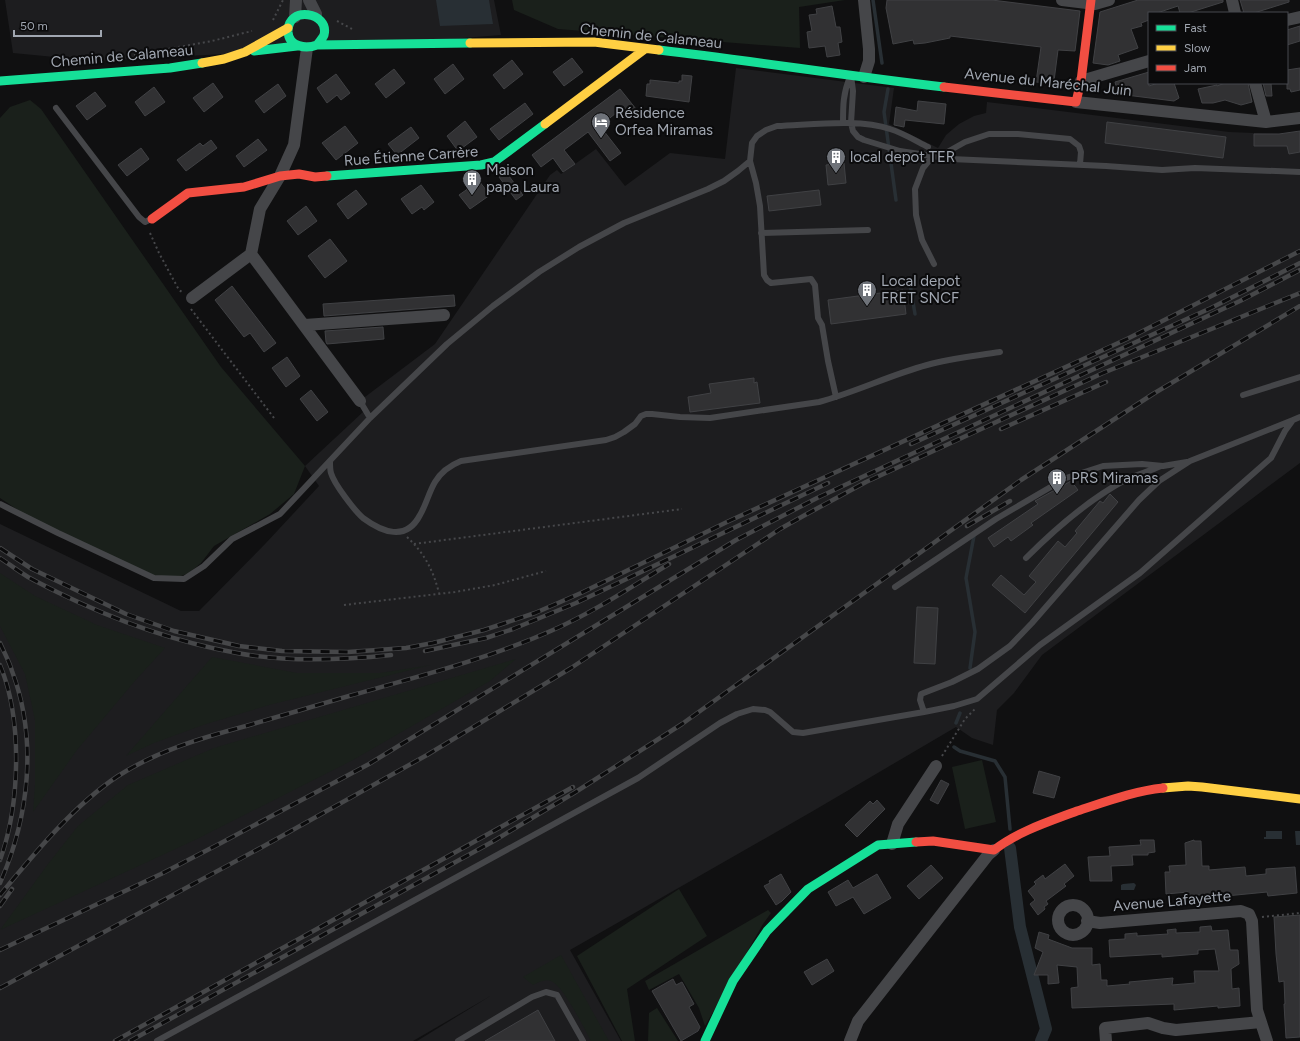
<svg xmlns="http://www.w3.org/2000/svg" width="1300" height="1041" font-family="Figtree,sans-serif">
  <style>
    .built { fill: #1d1d1f }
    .green { fill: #1a201b }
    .water { fill: #282f34 }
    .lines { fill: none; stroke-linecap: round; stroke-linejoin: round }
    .stream { stroke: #282f34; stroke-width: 3.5 }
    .canal { stroke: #282f34; stroke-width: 12 }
    .building { fill: #313133; stroke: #404144 }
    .path { stroke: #46474a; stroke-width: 2; stroke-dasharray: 2 3; stroke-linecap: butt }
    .lane { stroke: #454649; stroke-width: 6 }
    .street { stroke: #454649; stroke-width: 12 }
    .fast { stroke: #16e098; stroke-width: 9 }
    .slow { stroke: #ffcf43; stroke-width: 9 }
    .jam { stroke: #f24e42; stroke-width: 9 }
    .rail-casing { stroke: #464749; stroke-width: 4.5 }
    .rail { stroke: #0b0b0c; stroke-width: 3; stroke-dasharray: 9; stroke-linecap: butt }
    .labels { text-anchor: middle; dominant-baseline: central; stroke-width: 4; stroke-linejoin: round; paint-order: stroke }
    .street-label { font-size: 15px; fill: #a1a7b1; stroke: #0b0b0c }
    .poi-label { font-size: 15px; fill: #a1a7b1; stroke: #0b0b0c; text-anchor: start }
  </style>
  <rect width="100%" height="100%" fill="#101011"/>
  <path class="built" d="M5 0H494L501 35 336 48 96 61 13 53Z
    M736 68 894 88 889 124 938 148 946 135 959 124 974 116 986 113 987 102 1229 132 1280 134 1300 131V463L1042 655 1014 693 997 710 993 745 972 738 956 727 813 811 570 950 621 1041H417L492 995 413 1041H0V524L181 611H199L266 543 319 486 305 466 363 412 357 403 435 344 550 175 557 170 561 174 596 149 625 186 670 153 725 159Z"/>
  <path class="green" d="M512 0H845L799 7 800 48 558 29 514 10Z
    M30 100 41 109 221 367 305 466 294 494 270 514 214 546 201 563 189 573 173 579 155 576 30 518 0 498V118L10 107Z
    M0 573 35 596 97 625 165 648 134 682 77 750 33 812 35 785V720L25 674 0 626Z
    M212 657 297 673H380L431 665 269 705 203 725 154 743 126 756Z
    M516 659 490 681 353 760 197 839 0 930 48 864 78 826 128 785 214 748Z
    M982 760 996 822 965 829 952 767Z
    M679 889 707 936 627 989 635 1041H622L577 956Z
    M768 910 771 913 763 924 705 1026 699 1008 679 974 649 990 645 981Z
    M561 955 609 1041H591C584 1028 563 985 551 981 545 979 539 982 533 985L523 977Z
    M657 1008 678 1041H648L649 1013Z"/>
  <path class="water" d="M436 0H489L493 24 440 26Z
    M1266 831H1282V839H1264V837H1266Z
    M1295 831H1300V845H1296Z
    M1134 883 1136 885 1134 890H1121V885L1123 884Z"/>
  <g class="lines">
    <path class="stream" d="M873 0 882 63
      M888 89 884 112 896 200
      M909 278 915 314
      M970 668 975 632 966 578 974 536
      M956 723 960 713
      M954 747 960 751 995 761 1005 777 1010 829"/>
    <path class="canal" d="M1010 848 1020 927 1046 1029 1041 1041"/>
  </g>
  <path class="building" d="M887 0H992L1080 11 1075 51 1058 50 1054 81 1047 83 1036 82 1041 47 950 36V38L925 43 914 44 913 40 893 44 886 8Z
    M1138 0H1223V2L1188 13H1180L1178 6 1157 13H1149V20L1141 23 1142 26 1131 29 1138 48 1118 55 1120 61 1108 65 1093 63 1100 12Z
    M1240 0H1289V2L1254 13H1244Z
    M832 6 836 27H840L842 42 838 43 840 55 827 57 825 46 809 48 807 32 812 31 809 15 817 14 816 9Z
    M1300 26V41L1287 45V30Z
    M572 58 583 72 564 86 553 72Z
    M512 60 523 74 504 89 493 75Z
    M453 64 464 79 445 94 434 79Z
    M1300 68V90L1291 92 1290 89H1287V70Z
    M394 69 405 83 386 98 375 84Z
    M1149 72V86L1158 83H1174L1179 98 1174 101 1118 94 1115 82Z
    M336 74 350 93 341 100 337 95 327 103 317 88Z
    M682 75 692 76 689 102 646 96 647 84H650V80L679 83V81H682Z
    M213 83 223 97 204 112 193 98Z
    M1225 83H1248L1252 102 1241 105 1225 100 1213 103H1202L1198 89 1217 85V86Z
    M1263 83H1271L1272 96H1266Z
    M278 84 286 96 264 113 255 101Z
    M154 87 165 102 145 116 135 102Z
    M620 89 636 109 622 120 616 113 600 126 621 153 610 161 588 132 564 150 575 164 563 172 553 158 541 167 532 155Z
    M95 92 106 106 87 120 76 106Z
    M918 101 946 104 944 124 905 120 904 127 894 125 896 107 917 111Z
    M525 103 533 114 499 140 490 129Z
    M465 121 477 137 458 151 447 136Z
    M1107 122 1226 137 1223 158 1105 143Z
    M345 126 358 143 336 160 322 143Z
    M411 127 419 138 397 155 388 144Z
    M1300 131V152L1289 154 1287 146H1254V134H1279Z
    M258 139 267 150 244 167 236 156Z
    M211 140 217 148 186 171 177 160 200 143 203 146Z
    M141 148 149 159 127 176 118 165Z
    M844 163 846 183 828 185 826 165Z
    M506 172 523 195 516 200 499 177Z
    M479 181 490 195 470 209 459 195Z
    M421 185 434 202 424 210 422 207 412 214 401 199Z
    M356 190 367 204 348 219 337 204Z
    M819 190 821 205 769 211 767 196Z
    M306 206 317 221 298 235 287 221Z
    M330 239 347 261 325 278 308 256Z
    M232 286 276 343 264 352 250 333 244 337 215 300Z
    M903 290 906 314 831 324 828 300Z
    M454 295 455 306 324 316 323 304Z
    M383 327 384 339 327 344 326 342 325 331Z
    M287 357 300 376 286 387 272 368Z
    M754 378V383L757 382 760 403 690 412 688 397 711 393 709 384Z
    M311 390 328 412 317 421 300 399Z
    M1071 481 1078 490 1031 523 1033 525 1011 541 1008 537 994 547 988 538 1038 504 1035 501Z
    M1110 494 1118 502 1025 613 992 585 1001 575 1024 595 1036 582 1029 576 1058 541 1065 547 1077 533 1075 531 1100 501 1103 503Z
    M917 607 938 608 935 664 914 663Z
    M1039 771 1060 777 1054 798 1033 793Z
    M941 780 949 784 938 804 930 800Z
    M877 800 885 809 857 837 845 825 870 801 873 804Z
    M1140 840H1154L1155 852 1148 853V855H1132L1133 865 1111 866 1112 881H1090L1088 857 1110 856 1109 847 1141 845Z
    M1194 840V841H1201L1202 866H1209V870L1245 867 1246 876 1266 874V869L1295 867 1297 893 1268 896 1267 892 1226 896V895L1211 896 1210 894 1188 896V892L1166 894 1165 872H1170L1169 866 1186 865 1185 843Z
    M1065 864 1074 876 1064 884 1066 886 1046 901 1048 904 1044 907 1045 909 1038 915 1030 904 1035 900 1028 891 1036 884 1034 882 1043 875 1045 879Z
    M931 865 943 878 919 899 907 886Z
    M781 874 791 892 782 901 776 905 764 886 770 883 769 881Z
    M877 874 891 898 864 914 853 897 836 906 828 892 848 880 853 888Z
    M1300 915V1037L1286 1038 1284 1004H1285L1284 981 1279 982 1276 954 1274 917Z
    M1211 926 1212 931 1228 930 1230 950H1238L1239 964 1231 969 1232 989 1239 988 1240 1006 1218 1008V1006L1174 1010V1004L1072 1008 1071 988 1078 987 1077 967 1057 965 1059 983 1048 984V975H1034L1043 952 1035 948 1039 932 1049 935 1048 939 1072 948H1092V965L1100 964 1101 980H1107V986L1130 984 1129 982 1173 978 1172 985 1195 983 1194 971H1219L1215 949 1198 950V954L1162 957V954L1110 957 1109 940 1125 939V934L1137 933V936L1168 934 1167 930 1176 929V933L1200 932V927Z
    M827 959 834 971 812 985 804 972Z
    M673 979 676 985 682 982 694 1004 689 1007 700 1027 698 1031 681 1041 652 991Z
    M538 1010 555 1041H485Z"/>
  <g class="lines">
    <path class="path" d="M273 20 283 0
      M337 21 354 30
      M129 56 212 41 252 31
      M150 233 159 253 179 290 182 292
      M191 309 274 418
      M407 537C425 554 433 570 439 593
      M414 544 682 509
      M344 605 455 592 495 585 546 571
      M942 756 965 719 975 709
      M1262 917 1300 913"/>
    <path class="lane" d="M851 76 853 91 851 123 853 131 858 137 864 140 900 151 951 159 1106 166 1162 170 1195 168 1300 172
      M56 108 139 217 145 222 151 219
      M843 123C843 106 843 93 850 77
      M932 157 923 168 915 189 916 215 922 240 934 264
      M945 158 949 151 965 142 989 134H1018L1070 139 1079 146 1081 152 1080 164
      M750 161 756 183 760 206 764 275 767 280 771 283 811 279 815 285 818 318 822 325 828 361 836 397
      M761 233 868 230
      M1243 395 1300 377
      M360 401 370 418
      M330 461C330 465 330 470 331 473 334 484 355 511 363 518 382 532 406 542 420 515 426 505 429 492 435 482 441 472 451 465 461 461L606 440 615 437 624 432 635 424 641 416 646 414H652L680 417 710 418 819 402C856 392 890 375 927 365 951 358 975 356 1000 352
      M0 504 58 533 154 578 184 579 204 566 232 539 280 514 370 418 447 344 493 306 539 272 579 247 624 223 708 189 724 181 738 171 750 161 752 143 757 136 766 130 777 126C809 125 860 118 890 129 903 133 916 141 928 147
      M1026 558C1056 528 1089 499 1127 479 1138 474 1150 471 1161 466
      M895 587 996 519 1066 478 1103 466 1142 464 1163 466 1187 462
      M924 712 920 700 921 694 952 682 978 669 1010 646 1032 623 1139 500 1159 481 1190 461 1293 420
      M157 1041 638 778 720 723 737 714 753 709 765 710 770 712 793 732 803 733 924 712 954 706 977 699 1040 645 1140 573 1271 458 1285 431 1293 420 1300 417
      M458 1041 532 997 546 992 557 995 583 1041"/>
    <path class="street" d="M309 0 316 14
      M864 0 869 49V61L864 77
      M1062 0 1095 4 1109 0
      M1232 0 1235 13
      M295 17 296 0
      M1287 20 1300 17
      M1081 81 1149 61
      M1255 83 1266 122
      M1076 102 1266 122 1300 118
      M251 254 360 401
      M192 298 251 254 260 209 280 176 294 145 307 48
      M305 325 444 315
      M892 844 898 824 936 766
      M1058 920a15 15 0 1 1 30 0a15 15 0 1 1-30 0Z
      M1087 921 1100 923 1241 911 1249 914 1252 921 1257 1010 1267 1041
      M850 1041 858 1021 988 855 994 850
      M1106 1041 1105 1028 1148 1023 1163 1028 1176 1030 1261 1022"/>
    <path class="fast" d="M317 45C319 42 323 38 324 35 330 12 287 5 288 32 289 47 306 49 317 45L470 43
      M659 50C754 61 848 76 944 87
      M254 51 297 46
      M0 81 170 68 202 63
      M327 176 481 165 494 162 545 124
      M705 1041 733 981 767 931 808 889 878 845 916 842"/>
    <path class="slow" d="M470 43 594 42 659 50
      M202 63 224 59 245 52 288 28
      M545 124 645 49
      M1163 788 1188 786 1202 787 1300 799"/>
    <path class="jam" d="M944 87 1076 102 1081 81 1091 0
      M152 219 188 193 244 187 280 176 299 174 315 177 327 176
      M916 842 933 841 994 850C1019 831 1048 822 1077 811 1105 802 1134 791 1163 788"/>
    <g class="rail-casing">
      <path id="rail" d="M1001 429 1106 382
        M911 444 1211 308 1300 263
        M967 526 1010 501
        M0 548 32 569 126 614 174 631 239 646 282 651 348 652 406 648 433 643 484 630 535 613 581 593 729 521 1127 339 1300 251
        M0 558C9 564 18 571 28 577 37 582 47 587 57 592 114 620 175 642 237 653 285 662 343 660 391 655
        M0 643C4 652 9 661 12 671 38 740 29 817 0 883
        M425 651 486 638 513 629 576 603 828 483
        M0 665C23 720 20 805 0 860
        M0 895C34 854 74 805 118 776 157 751 201 738 246 726 280 716 315 706 349 696 417 677 488 659 553 630 594 612 631 587 669 564
        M0 906 12 889
        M0 950 161 874 221 843 369 764 736 540 817 498 1240 301 1300 270
        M0 988 264 846 427 755 571 668 780 529 805 515 866 482 1103 373 1300 293
        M115 1041 573 787
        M130 1041 492 842 574 793 682 724 1021 480 1153 394 1300 306"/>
    </g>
    <use href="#rail" class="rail"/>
  </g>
  <defs>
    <g id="hotel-pin" transform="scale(1)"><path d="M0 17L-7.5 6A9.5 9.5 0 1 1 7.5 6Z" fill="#6e7279" stroke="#0b0b0c"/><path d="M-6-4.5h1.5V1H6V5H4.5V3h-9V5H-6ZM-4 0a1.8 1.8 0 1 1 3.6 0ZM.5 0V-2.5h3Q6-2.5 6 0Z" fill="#fff"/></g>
    <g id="building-pin" transform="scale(1)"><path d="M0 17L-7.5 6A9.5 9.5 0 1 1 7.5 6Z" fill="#6e7279" stroke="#0b0b0c"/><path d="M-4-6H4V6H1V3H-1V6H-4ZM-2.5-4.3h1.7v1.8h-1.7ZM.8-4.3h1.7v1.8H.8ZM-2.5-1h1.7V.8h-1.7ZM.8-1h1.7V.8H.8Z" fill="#fff"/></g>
  </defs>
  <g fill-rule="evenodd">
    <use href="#hotel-pin" x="601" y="122"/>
    <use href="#building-pin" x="836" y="157"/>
    <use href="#building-pin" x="472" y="179"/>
    <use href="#building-pin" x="867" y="290"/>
    <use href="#building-pin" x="1057" y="478"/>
  </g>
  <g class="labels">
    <g class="street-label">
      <text transform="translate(651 36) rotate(6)">Chemin de Calameau</text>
      <text transform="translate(122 56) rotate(-5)">Chemin de Calameau</text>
      <text transform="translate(1048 82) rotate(6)">Avenue du Maréchal Juin</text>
      <text transform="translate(411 156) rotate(-4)">Rue Étienne Carrère</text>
      <text transform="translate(1172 901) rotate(-5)">Avenue Lafayette</text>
    </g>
    <g class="poi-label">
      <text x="615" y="113">Résidence<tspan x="615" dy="17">Orfea Miramas</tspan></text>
      <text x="850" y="157">local depot TER</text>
      <text x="486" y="170">Maison<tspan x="486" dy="17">papa Laura</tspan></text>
      <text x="881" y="281">Local depot<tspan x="881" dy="17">FRET SNCF</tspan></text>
      <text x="1071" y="478">PRS Miramas</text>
    </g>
  </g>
  <rect x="1148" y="12" width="140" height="72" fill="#0b0b0c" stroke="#47494e"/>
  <rect x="1156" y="25" width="20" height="6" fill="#16e098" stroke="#47494e"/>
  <text x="1184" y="32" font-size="12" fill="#a1a7b1">Fast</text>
  <rect x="1156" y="45" width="20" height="6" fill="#ffcf43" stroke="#47494e"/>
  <text x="1184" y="52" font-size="12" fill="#a1a7b1">Slow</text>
  <rect x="1156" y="65" width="20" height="6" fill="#f24e42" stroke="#47494e"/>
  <text x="1184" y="72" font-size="12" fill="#a1a7b1">Jam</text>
  <path d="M14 30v6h87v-6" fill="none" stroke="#a1a7b1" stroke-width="2"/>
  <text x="20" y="30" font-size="12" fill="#a1a7b1" stroke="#0b0b0c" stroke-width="3" paint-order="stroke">50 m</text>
</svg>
